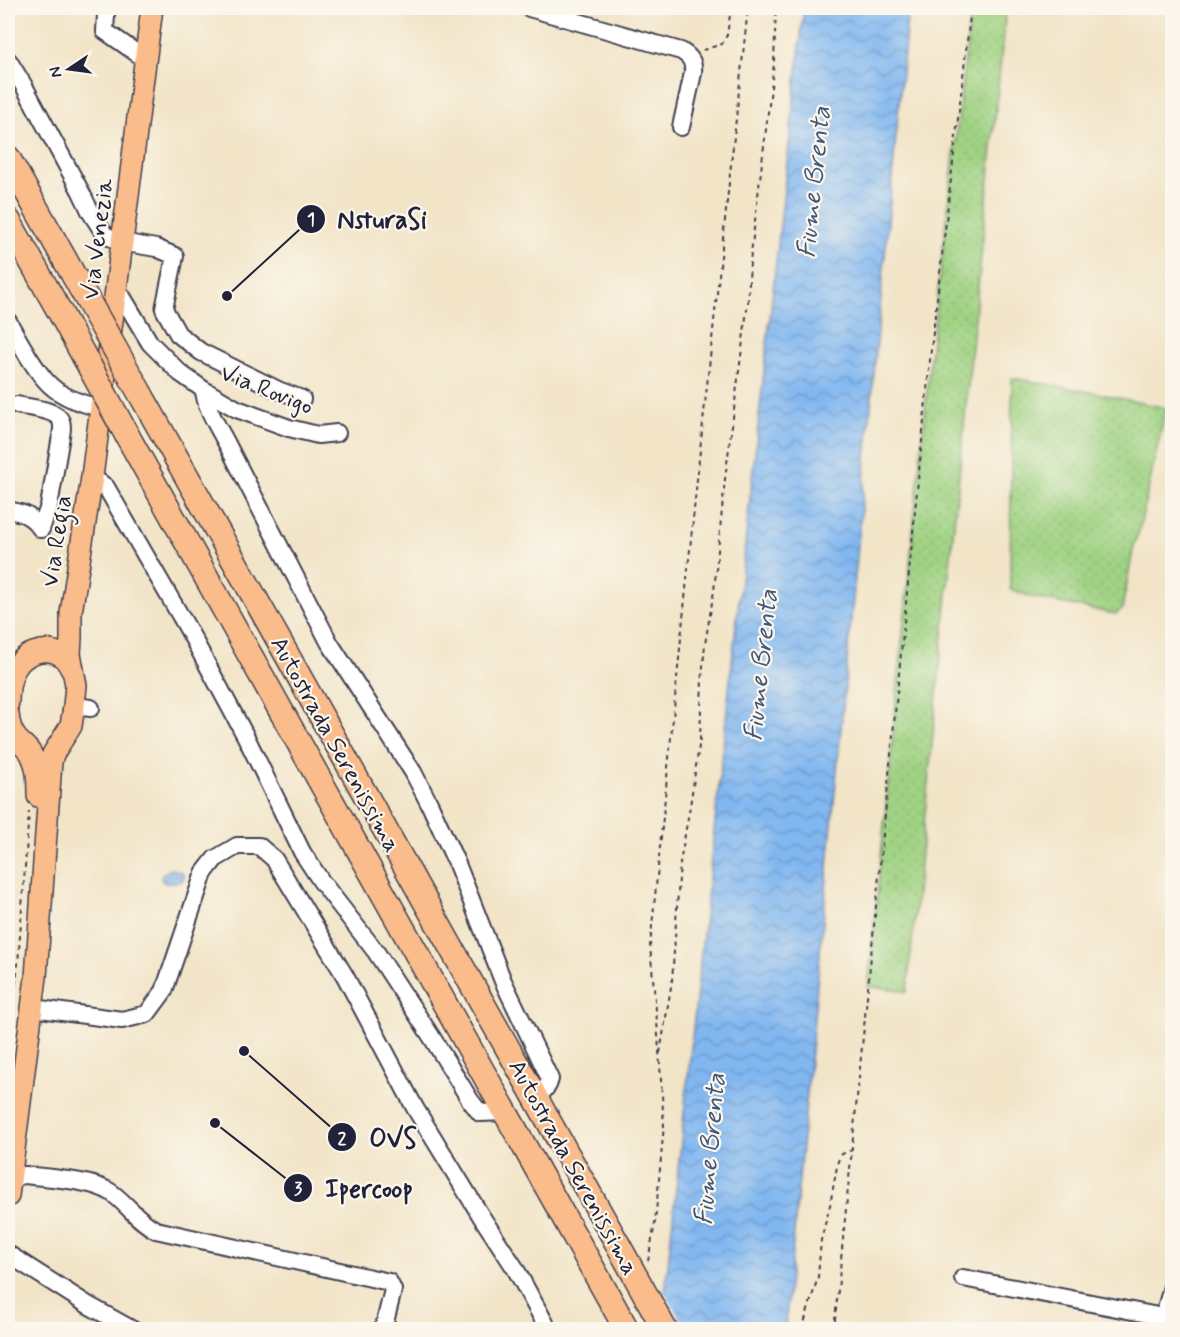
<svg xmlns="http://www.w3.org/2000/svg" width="1180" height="1337" font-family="Mynerve,sans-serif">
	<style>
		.grass { fill: url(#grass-dots); stroke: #607a5e; stroke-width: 1.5 }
		.water { fill: url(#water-waves); stroke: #526c96; stroke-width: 1.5 }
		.pier { fill: #f2e4c7 }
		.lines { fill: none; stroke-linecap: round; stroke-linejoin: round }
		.minor-casing { stroke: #413f50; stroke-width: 20 }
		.major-casing { stroke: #413f50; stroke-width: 24 }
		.highway-casing { stroke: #413f50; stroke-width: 27 }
		.path { stroke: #413f50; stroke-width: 2; stroke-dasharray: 4.5 4.5; stroke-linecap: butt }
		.minor { stroke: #fff; stroke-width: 16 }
		.major { stroke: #fabc8b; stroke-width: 21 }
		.highway { stroke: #fabc8b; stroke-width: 24 }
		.highway-bridge-casing { stroke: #413f50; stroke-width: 27; stroke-linecap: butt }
		.highway-bridge { stroke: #fabc8b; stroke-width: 24 }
		.labels { text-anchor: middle; stroke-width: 4.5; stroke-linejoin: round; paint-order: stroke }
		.street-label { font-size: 24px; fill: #22223b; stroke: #fbf7ec }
		.water-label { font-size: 26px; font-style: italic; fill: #43567a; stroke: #fbf7ec }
		.leader { fill: none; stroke: #22223b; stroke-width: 2 }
		.callout-dot { fill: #22223b; stroke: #fbf7ec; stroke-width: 2 }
		.mark-label { font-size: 18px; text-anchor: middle; font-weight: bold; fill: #fff }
		.callout-label { font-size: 26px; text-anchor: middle; font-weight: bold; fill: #22223b; stroke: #fbf7ec; stroke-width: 4.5; stroke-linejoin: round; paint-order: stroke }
	</style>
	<defs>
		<pattern id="grass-dots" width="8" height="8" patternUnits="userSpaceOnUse" patternTransform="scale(1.5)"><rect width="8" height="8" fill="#9fd282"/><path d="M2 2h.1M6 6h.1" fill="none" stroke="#89b471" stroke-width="1.8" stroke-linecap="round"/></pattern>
		<pattern id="water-waves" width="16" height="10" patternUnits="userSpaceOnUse" patternTransform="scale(1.5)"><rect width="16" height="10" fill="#81b7f0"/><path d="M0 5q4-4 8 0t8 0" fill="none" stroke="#6994c4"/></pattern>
	</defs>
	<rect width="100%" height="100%" fill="#fbf7ec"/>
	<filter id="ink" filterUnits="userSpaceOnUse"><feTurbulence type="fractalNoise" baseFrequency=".0167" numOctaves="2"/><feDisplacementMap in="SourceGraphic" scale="12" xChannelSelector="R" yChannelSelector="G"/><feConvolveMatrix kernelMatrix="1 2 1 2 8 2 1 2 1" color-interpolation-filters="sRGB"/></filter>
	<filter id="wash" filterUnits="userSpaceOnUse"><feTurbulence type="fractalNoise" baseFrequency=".008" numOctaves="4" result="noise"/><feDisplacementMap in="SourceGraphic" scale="24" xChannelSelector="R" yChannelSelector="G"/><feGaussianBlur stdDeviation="1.35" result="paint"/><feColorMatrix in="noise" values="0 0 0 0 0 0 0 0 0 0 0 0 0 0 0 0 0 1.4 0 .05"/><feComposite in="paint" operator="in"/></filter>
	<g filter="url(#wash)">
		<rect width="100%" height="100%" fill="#f2e4c7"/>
		<path class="grass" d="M971,8H1006C975,336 938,664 907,992L894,989L868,987L931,350Z
			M1012,378L1096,393L1166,408L1139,531L1134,545L1122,609L1115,614L1031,597L1010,589Z"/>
		<path class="water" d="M804,8H908L785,1329L661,1330L732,662Z
			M171,869L182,872L184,877L182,881L166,883L162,881L161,877L162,874Z"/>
		<path class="pier" d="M662,1288L686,1329L658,1330Z"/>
	</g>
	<g filter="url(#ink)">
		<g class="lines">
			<g class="minor-casing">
				<path id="minor" d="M529,8L681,51C691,57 694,62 693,73L681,127
					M106,15L105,31L145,59
					M8,60L24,86L81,192L91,213L105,235L121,242L156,248L175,256L164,309L178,334L201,352L278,390L302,399
					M115,297L123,298L150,343L180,373L204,390L237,409L289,428L318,435L337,433
					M8,321C19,341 31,364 46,381C59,396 82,404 101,408
					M204,390C205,408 220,430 228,446L329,642L413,772L430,805L457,864L503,981L550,1079L548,1085L536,1100
					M17,405C29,408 56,409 61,421C63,426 62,431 61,436L49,506L41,529
					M92,477L106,487L188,629L246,737L302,852L321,881L376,952L431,1036L470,1100L480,1113L506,1112
					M8,510C24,513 31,515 41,529
					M74,706L91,708
					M33,1008L122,1020L147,1014L164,991L204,873L215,859L237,846H259L274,859L345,976L415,1108L481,1216L515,1268L545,1323L544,1330
					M9,1184L18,1176L25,1175C48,1178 94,1180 112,1193C128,1205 138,1221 156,1230L389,1282L393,1290L383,1330
					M8,1254L88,1305L133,1330
					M963,1278L1163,1317
					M1160,1330L1172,1287"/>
			</g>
			<g class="major-casing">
				<path id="major" d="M8,703C8,692 9,681 14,671C22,654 45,644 62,656C67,660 70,667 73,672
					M8,714C9,724 11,733 18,740C23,745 28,748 31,754C38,767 38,782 38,796
					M8,1196L36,977L51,762L53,754L71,726L74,706L76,685L70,654L71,638V613L92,477L152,8"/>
			</g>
			<g class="highway-casing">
				<path id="highway" d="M8,158L74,276
					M8,220L61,314
					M141,395L617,1243
					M128,437L627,1330"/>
			</g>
			<path class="path" d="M703,50L722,44L727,35L731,8
				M8,1047L18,964L29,811
				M660,1053L672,981L680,863L690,806L700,739L702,678L705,644L714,591L725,479L748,302L750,262L774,63L776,8
				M648,1261L655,1223L664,1125L657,1021L650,946L700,450L748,8
				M802,1330L818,1277L821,1240L830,1205L838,1161L842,1154L852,1150
				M834,1330L931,350L971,8"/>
			<use href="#minor" class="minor"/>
			<use href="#major" class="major"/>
			<use href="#highway" class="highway"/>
			<g class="highway-bridge-casing">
				<path id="highway-bridge" d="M74,276L141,395
					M61,314L128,437
					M617,1243L665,1330"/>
			</g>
			<use href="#highway-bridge" class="highway-bridge"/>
		</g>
	</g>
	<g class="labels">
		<g class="street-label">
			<text transform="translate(97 239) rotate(-83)" y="8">Via Venezia</text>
			<text transform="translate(267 389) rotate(22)" y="8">Via Rovigo</text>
			<text transform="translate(56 541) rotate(-81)" y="8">Via Regia</text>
			<text transform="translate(336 744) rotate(61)" y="8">Autostrada Serenissima</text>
			<text transform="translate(574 1167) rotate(61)" y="8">Autostrada Serenissima</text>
		</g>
		<g class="water-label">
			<text transform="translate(813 182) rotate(-84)" y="9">Fiume Brenta</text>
			<text transform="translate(760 665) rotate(-84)" y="9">Fiume Brenta</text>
			<text transform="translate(709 1149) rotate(-85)" y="9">Fiume Brenta</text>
		</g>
	</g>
	<path class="leader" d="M227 296L311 219M244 1051L342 1137M215 1123L298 1188"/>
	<g class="callout-dot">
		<circle cx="227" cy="296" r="6"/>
		<circle cx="244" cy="1051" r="6"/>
		<circle cx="215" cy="1123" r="6"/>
		<circle cx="311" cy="219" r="15"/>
		<circle cx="342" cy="1137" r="15"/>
		<circle cx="298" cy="1188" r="15"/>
	</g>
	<g class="mark-label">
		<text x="311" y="225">1</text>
		<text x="342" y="1144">2</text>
		<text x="298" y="1194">3</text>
	</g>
	<g class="callout-label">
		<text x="382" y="228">NsturaSi</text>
		<text x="393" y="1147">OVS</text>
		<text x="369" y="1197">Ipercoop</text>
	</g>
	<rect width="1180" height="1337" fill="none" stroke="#fbf7ec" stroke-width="30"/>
	<g transform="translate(69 69) rotate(257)" stroke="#fbf7ec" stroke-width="4.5" paint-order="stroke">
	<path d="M0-4.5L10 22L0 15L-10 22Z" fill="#22223b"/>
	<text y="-9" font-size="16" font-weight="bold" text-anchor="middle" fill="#22223b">N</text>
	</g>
</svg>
